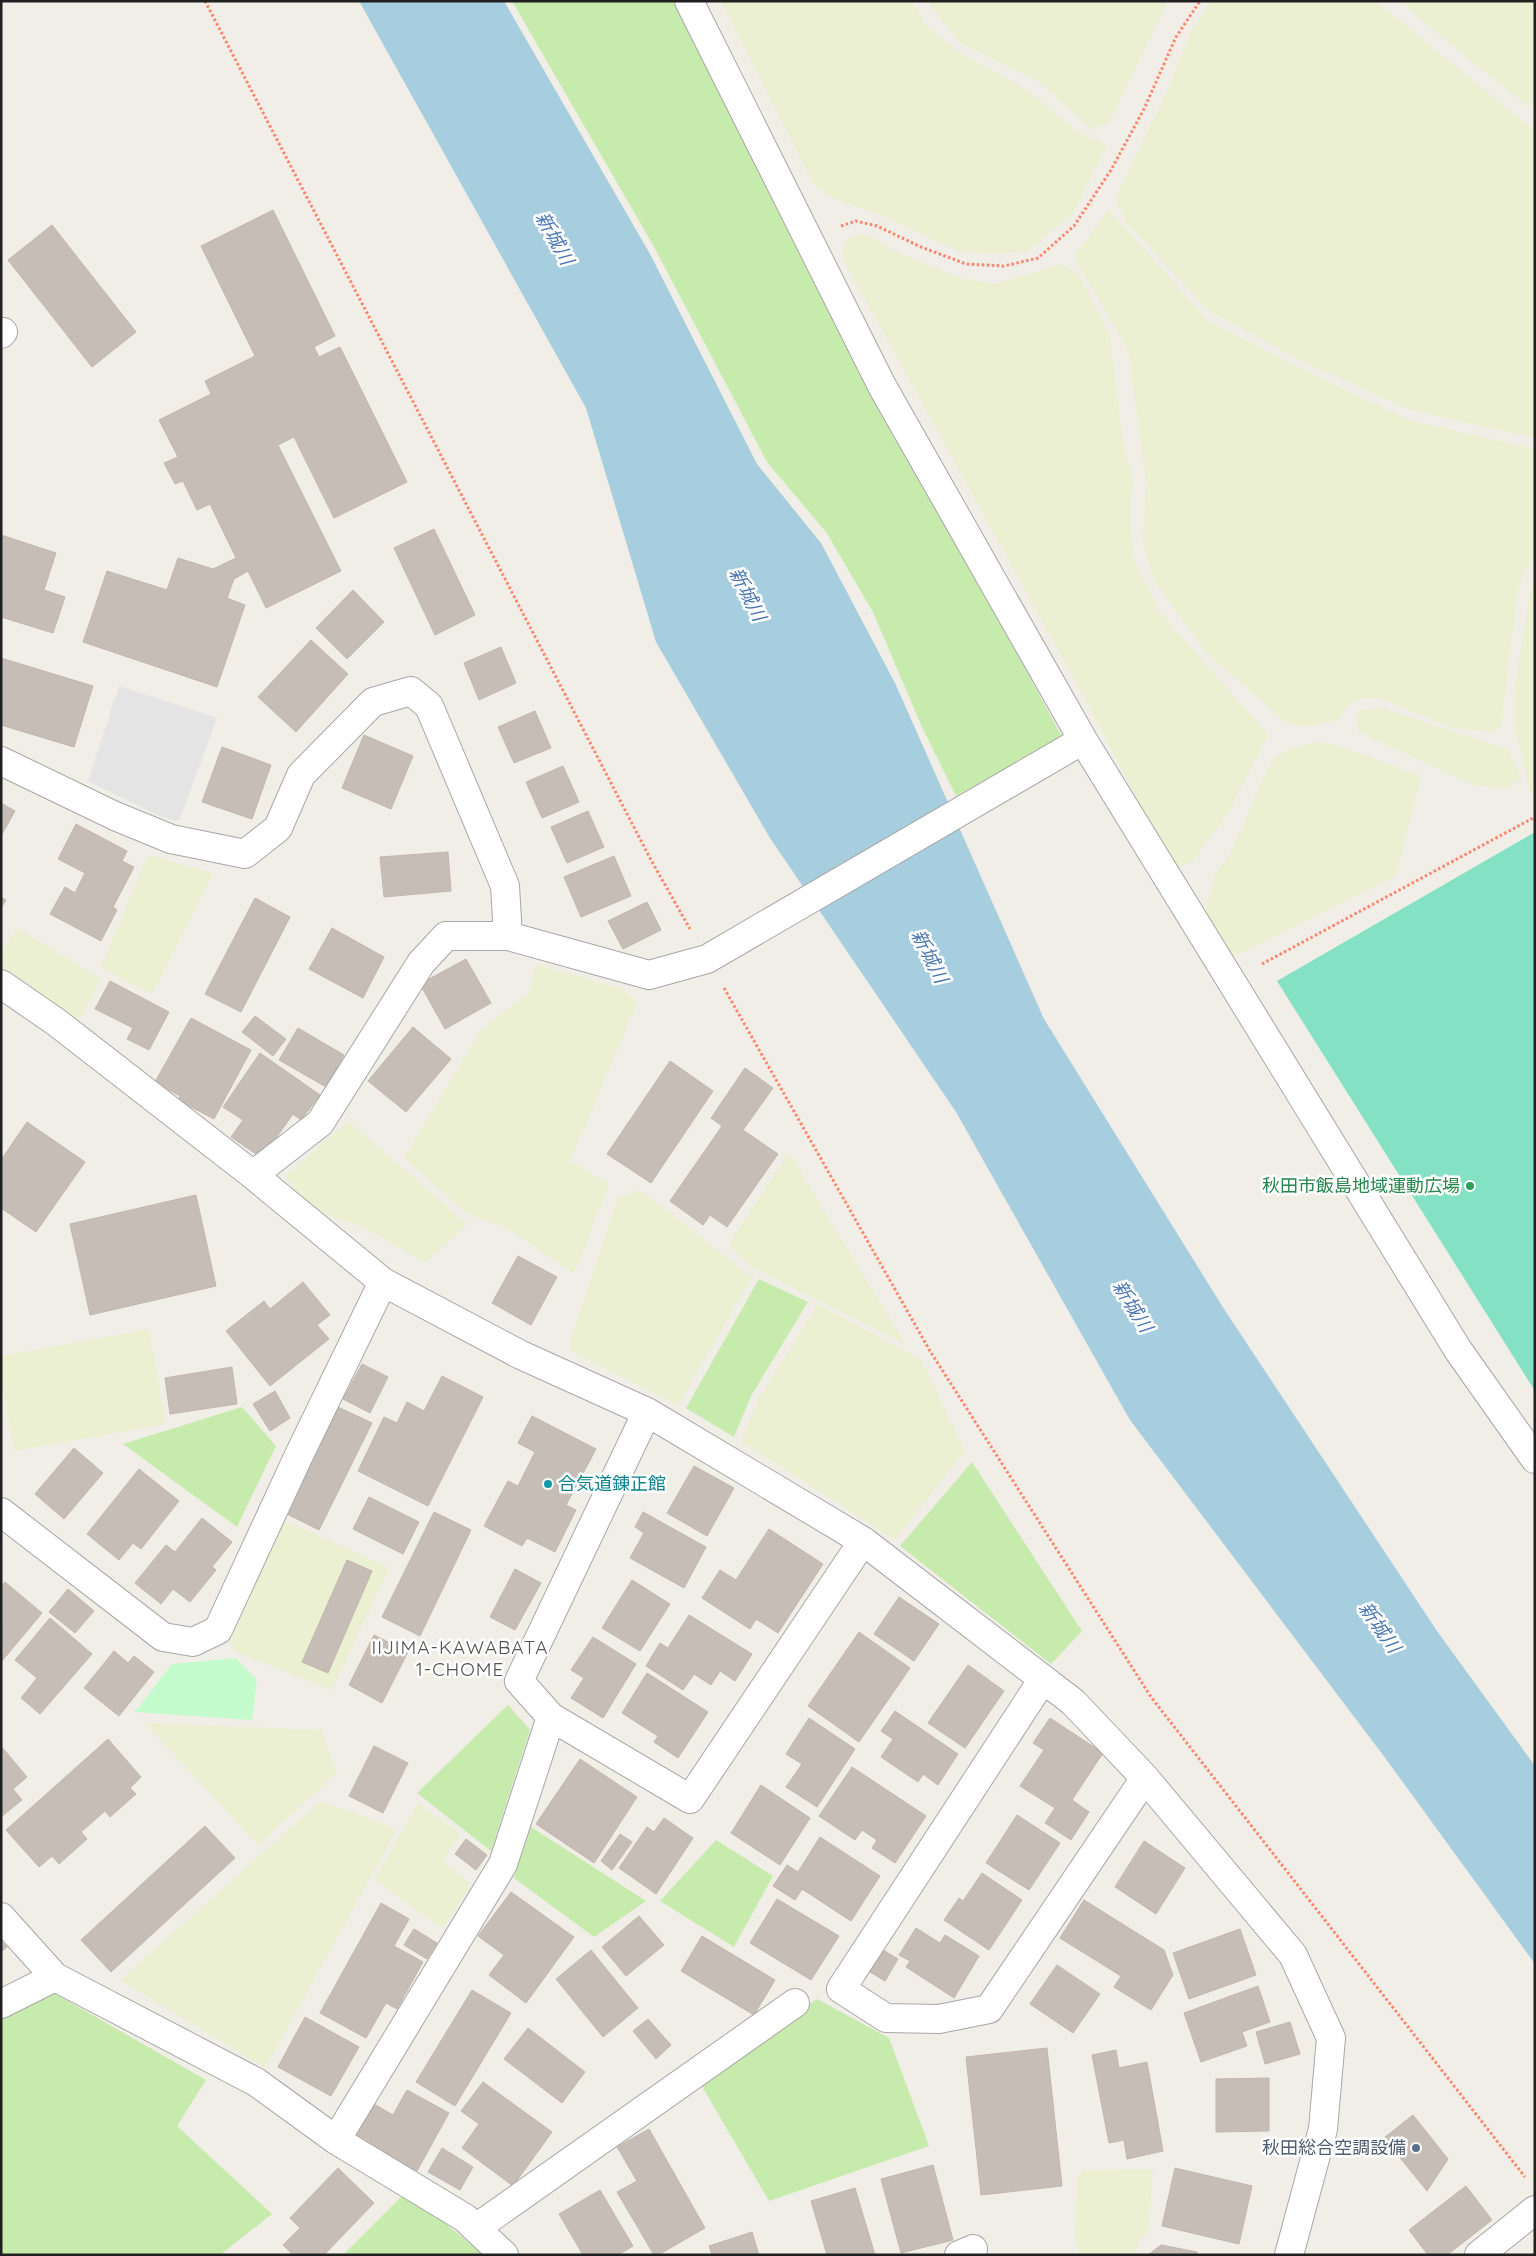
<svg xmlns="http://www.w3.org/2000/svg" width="1536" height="2256" font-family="Quicksand,'Noto Sans JP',sans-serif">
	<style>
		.farmland { fill: #ebf0d2 }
		.grass { fill: #c7ebac }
		.park { fill: #c4fbcc }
		.pitch { fill: #84e1c3 }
		.parking { fill: #e4e4e4 }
		.water { fill: #a7cedf }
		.building { fill: #c6beb6; stroke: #c3b6a9 }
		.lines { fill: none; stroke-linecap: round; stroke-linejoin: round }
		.street-casing { stroke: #a7a7a7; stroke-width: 30 }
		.path { stroke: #fc856c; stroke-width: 3; stroke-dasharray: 2.5 2.5; stroke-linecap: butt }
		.street { stroke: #fff; stroke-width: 28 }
		.leisure-dot { fill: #2e9e5b; stroke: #fff; stroke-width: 2 }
		.culture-dot { fill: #0f9aa8; stroke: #fff; stroke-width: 2 }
		.service-dot { fill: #5c6f8a; stroke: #fff; stroke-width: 2 }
		.labels { text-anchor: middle; stroke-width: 5; stroke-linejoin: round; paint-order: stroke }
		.leisure-label { font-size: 18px; fill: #27864d; stroke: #fff; text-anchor: end }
		.culture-label { font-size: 18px; fill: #0d838f; stroke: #fff; text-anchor: start }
		.service-label { font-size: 18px; fill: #4e5e75; stroke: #fff; text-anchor: end }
		.water-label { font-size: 19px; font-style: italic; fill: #4a77b3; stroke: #fff }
		.neighbourhood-label { font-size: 19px; letter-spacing: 1px; fill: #535353; stroke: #fff }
	</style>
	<rect width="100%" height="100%" fill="#f1eee7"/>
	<path class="farmland" d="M721,1H912L927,27L966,57L1026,89L1076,131L1107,145L1072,214L1028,251L995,254L957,251L891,219L831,197L813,183Z
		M927,1H1168L1109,122L1092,130L1038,81L960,43Z
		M1212,1H1375L1535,131V438L1410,410L1300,360L1209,311L1128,224L1115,199L1168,90L1191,31Z
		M1401,1H1535V108L1524,103L1433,30Z
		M1109,210L1206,319L1291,364L1409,420L1535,449V556L1519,582L1501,725L1495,732L1454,728L1383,700L1364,697L1349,705L1338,720L1300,727L1286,722L1206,652L1153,579L1143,542L1146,481L1128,350L1074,257Z
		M858,233L871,236L896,252L961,278L996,284L1062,264L1077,272L1110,336L1123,442L1133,482L1130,518L1134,560L1160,612L1268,735L1229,811L1191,863L1177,866L1162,847L1090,708L843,259L844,243Z
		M1535,577V794L1530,792L1515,727L1514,693L1530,591Z
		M1381,708L1507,749L1521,777L1510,789L1473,785L1359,732L1355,719L1360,710Z
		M1315,742L1337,745L1421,776L1396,876L1233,957L1205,911L1215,874L1231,853L1264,777L1275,758L1294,747Z
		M148,855L213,873L152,994L101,967Z
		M18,928L101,979L79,1022L1,965V952Z
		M536,964L623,989L637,1003L570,1161L609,1184L574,1274L521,1237L499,1225L468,1214L404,1158L481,1030L528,994Z
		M348,1121L467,1224L426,1263L363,1227L328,1215L303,1202L286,1176Z
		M789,1153L906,1345L750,1266L729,1244Z
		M640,1190L752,1277L678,1405L568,1349L618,1197Z
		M818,1304L921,1360L965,1451L895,1540L741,1441L759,1399Z
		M149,1329L166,1424L14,1451L1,1378V1356Z
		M284,1520L389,1568L332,1690L237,1652L230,1641Z
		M145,1723L321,1730L337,1772L258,1845Z
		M321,1801L397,1829L265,2068L120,1980Z
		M418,1803L461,1834L442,1861L471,1884L443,1929L375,1879Z
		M1153,2169L1148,2232L1138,2243L1134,2255H1080L1075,2241L1077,2182L1083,2170Z"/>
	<path class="grass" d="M512,1H677L857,359L1062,737L956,796L921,725L873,612L826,532L767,462L653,245Z
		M759,1279L808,1302L751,1396L734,1437L686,1408Z
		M242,1407L276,1446L237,1527L123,1444Z
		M972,1462L1082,1631L1051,1664L900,1546Z
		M508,1705L530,1730L491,1851L417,1793Z
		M531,1827L646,1901L594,1937L514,1878Z
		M716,1840L773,1876L734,1947L660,1901Z
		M52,1992L206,2080L177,2126L272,2214L220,2255H1V2018Z
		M817,1999L889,2038L929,2146L769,2201L699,2081Z
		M402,2196L440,2219L484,2255H343Z"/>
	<path class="park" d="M236,1658L257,1680L252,1720L135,1712L172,1664Z"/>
	<path class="pitch" d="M1535,832V1391L1277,981Z"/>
	<path class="parking" d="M119,686L217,718L179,821L161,817L88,781Z"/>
	<path class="water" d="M359,1H504L650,254L757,464L821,543L895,683L1044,1019L1224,1309L1437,1631L1535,1766V1964L1386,1759L1130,1420L956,1112L770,838L656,642L586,408Z"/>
	<path class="building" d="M273,210L335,336L314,347L319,357L340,347L407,482L334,518L294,437L278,445L341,571L266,608L248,571L234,579L227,598L245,605L217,687L83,642L107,571L167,590L178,558L213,569L236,558L210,504L197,510L183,481L175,484L164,463L178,457L159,420L211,394L205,381L255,356L201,246Z
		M52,225L136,332L92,367L8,260Z
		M434,529L475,615L435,635L394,548Z
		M1,535L56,553L44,590L65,597L53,633L1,617Z
		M353,590L384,622L347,659L316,628Z
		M311,640L348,674L296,732L258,697Z
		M501,647L516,683L479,700L464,663Z
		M1,658L93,686L74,747L1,725Z
		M535,711L551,748L514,763L498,727Z
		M364,735L413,756L391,809L342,788Z
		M222,747L271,765L252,819L202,802Z
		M563,766L579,802L542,818L526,782Z
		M1,803L15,811L1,836Z
		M588,811L604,847L567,863L551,827Z
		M76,824L127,851L122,861L134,867L113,907L117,910L101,941L50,914L65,887L75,893L85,873L58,859Z
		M448,852L451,891L384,897L380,857Z
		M614,856L631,896L581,917L564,877Z
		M1,897L6,900L1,908Z
		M255,898L290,917L241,1012L205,994Z
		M647,902L661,930L623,949L608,921Z
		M332,928L384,957L363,998L309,969Z
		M466,959L491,1003L445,1029L420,984Z
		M110,981L169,1012L149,1050L127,1039L133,1028L95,1009Z
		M255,1016L286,1039L273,1056L242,1032Z
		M191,1018L251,1050L214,1119L178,1100L180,1096L155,1082Z
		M413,1027L451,1059L406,1112L368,1081Z
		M298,1028L344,1055L326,1087L279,1060Z
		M260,1053L320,1095L301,1120L293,1114L262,1158L231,1137L243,1120L223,1107Z
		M670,1061L713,1091L651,1183L607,1154Z
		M745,1068L773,1088L743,1130L778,1154L727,1227L710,1215L703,1225L670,1201L722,1126L711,1118Z
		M27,1122L85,1162L36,1232L1,1208V1160Z
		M196,1195L216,1286L90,1315L70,1224Z
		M518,1256L557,1277L531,1325L492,1303Z
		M303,1282L330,1315L317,1325L329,1339L270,1386L226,1331L264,1301L270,1309Z
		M362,1364L388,1377L370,1413L343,1399Z
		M232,1367L237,1404L170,1414L165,1378Z
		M442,1376L483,1397L428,1506L358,1471L384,1417L397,1423L407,1402L424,1411Z
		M275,1391L290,1418L270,1431L253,1404Z
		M338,1407L372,1423L319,1530L285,1513Z
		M532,1416L596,1449L566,1505L576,1510L555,1552L527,1538L522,1546L484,1526L508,1481L518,1486L535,1452L518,1443Z
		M74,1448L103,1473L64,1519L35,1494Z
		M694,1466L734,1488L707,1536L667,1513Z
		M139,1469L179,1501L141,1549L133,1543L119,1560L87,1534Z
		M369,1497L419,1522L403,1554L353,1529Z
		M434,1512L471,1530L420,1636L382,1617Z
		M643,1512L706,1547L684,1588L630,1558L644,1533L635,1527Z
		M202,1518L232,1542L212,1567L216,1570L190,1602L173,1589L161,1604L135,1583L166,1545L175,1552Z
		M769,1529L823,1564L778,1633L756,1619L750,1629L702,1598L720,1570L736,1580Z
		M347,1560L372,1571L328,1673L302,1662Z
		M515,1569L541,1583L515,1630L490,1617Z
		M632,1580L670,1604L640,1651L602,1628Z
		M5,1582L42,1613L2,1661L1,1587Z
		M68,1589L94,1611L75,1633L49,1612Z
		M899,1597L939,1624L914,1661L874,1634Z
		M689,1615L752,1654L735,1681L720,1671L711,1685L694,1674L683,1690L646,1666L660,1643L668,1648Z
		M50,1618L92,1654L40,1714L21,1698L37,1678L15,1660Z
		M859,1632L910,1668L859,1742L808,1706Z
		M374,1635L408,1652L382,1703L349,1685Z
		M593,1637L636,1664L603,1718L571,1698L584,1678L571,1670Z
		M114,1651L128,1663L134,1656L154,1672L119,1716L84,1688Z
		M968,1665L1004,1691L965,1748L928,1723Z
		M647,1673L708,1712L678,1758L654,1742L658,1736L622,1713Z
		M895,1711L958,1754L938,1785L923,1774L918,1782L881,1757L893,1739L881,1731Z
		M809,1718L855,1749L817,1807L786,1787L802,1764L786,1754Z
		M1050,1718L1103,1753L1072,1800L1089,1812L1071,1840L1045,1823L1055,1808L1020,1786L1044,1750L1033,1743Z
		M108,1739L141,1777L130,1788L136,1794L110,1817L105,1811L81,1832L87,1839L59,1864L52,1856L39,1867L6,1830Z
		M1,1746L27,1777L13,1789L22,1800L1,1817Z
		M374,1746L408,1763L383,1813L349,1796Z
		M580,1759L637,1797L594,1863L536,1824Z
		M852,1767L926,1816L895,1863L872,1848L877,1840L862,1830L855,1840L819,1816Z
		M761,1785L810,1818L780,1865L731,1833Z
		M1017,1815L1060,1843L1029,1890L986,1863Z
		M664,1818L693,1838L656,1894L619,1868L647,1827L654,1832Z
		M205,1826L235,1858L111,1972L81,1940Z
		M620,1834L632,1842L612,1870L601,1861Z
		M820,1837L880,1876L851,1921L802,1889L795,1900L773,1886L787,1865L798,1872Z
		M466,1839L487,1855L476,1870L455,1854Z
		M1144,1841L1185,1868L1156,1914L1115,1887Z
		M982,1873L1022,1900L989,1950L944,1920L959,1898L963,1901Z
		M511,1892L574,1937L526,2003L489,1975L504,1955L478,1936Z
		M777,1899L839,1936L811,1980L750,1943Z
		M1084,1900L1164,1950L1173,1975L1151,2010L1114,1987L1121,1976L1060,1938Z
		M381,1903L409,1919L394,1946L423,1962L397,2009L386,2003L366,2038L320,2013Z
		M639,1916L664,1945L626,1976L602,1947Z
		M916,1928L940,1943L945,1935L979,1956L954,1998L906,1967L910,1961L899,1955Z
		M414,1929L437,1943L427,1959L404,1945Z
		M1240,1929L1256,1975L1189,1999L1173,1953Z
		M702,1936L775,1980L754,2015L681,1971Z
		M1,1941L7,1947L1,1952Z
		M591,1950L638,2008L603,2037L556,1979Z
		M883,1950L898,1959L885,1981L870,1972Z
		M1057,1965L1100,1994L1073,2033L1030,2004Z
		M1258,1986L1270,2022L1242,2032L1247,2046L1201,2062L1184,2013Z
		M472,1990L511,2013L455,2106L416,2082Z
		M305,2017L359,2047L331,2096L278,2067Z
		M648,2019L671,2045L656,2059L633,2031Z
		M1290,2022L1300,2054L1265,2064L1256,2032Z
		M528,2028L585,2072L562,2103L504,2059Z
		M1047,2048L1062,2186L981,2195L966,2057Z
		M1116,2050L1119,2068L1147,2062L1163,2151L1127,2159L1124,2140L1109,2143L1092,2055Z
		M1269,2078V2131L1216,2132V2079Z
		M483,2082L552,2132L513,2186L462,2148L479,2124L461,2111Z
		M407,2090L449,2113L417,2171L355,2138L374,2104L393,2115Z
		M1413,2115L1448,2159L1427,2191L1384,2138Z
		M649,2129L705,2228L658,2255H654L617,2192L637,2181L617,2147Z
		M442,2148L473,2167L460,2190L428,2172Z
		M933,2165L953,2240L901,2253L881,2179Z
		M338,2168L374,2203L324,2255H293L283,2245L300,2228L290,2218Z
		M1175,2168L1252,2186L1239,2244L1162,2226Z
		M1466,2186L1492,2220L1447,2255H1428L1409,2230Z
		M855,2188L875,2255H827L811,2201Z
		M600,2190L633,2246L618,2255H583L559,2214Z
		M752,2232L759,2255H712L709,2246Z
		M1161,2245L1197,2252V2255H1148Z"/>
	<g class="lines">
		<g class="street-casing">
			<path id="street" d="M689,1L882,386L1083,740L1458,1350L1535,1459
				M1,334L3,332
				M1,761L115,816L171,839L245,854L278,828L301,775L373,702L411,691L429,706L505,886L508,936
				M1,984L56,1022L253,1175L383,1282L521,1355L647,1412L863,1541L1073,1702L1145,1778L1293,1955L1331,2038L1323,2129L1289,2255
				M253,1175L320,1123L421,963L446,936H508L649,975L707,959L1083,740
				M1,1512L163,1637L193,1642L218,1630L299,1455L383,1282
				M1043,1679L841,1989L886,2018L939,2019L989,2009L1145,1778
				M551,1717L519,1681L647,1412
				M1,1917L55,1977L256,2082L336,2140L465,2218L504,2255
				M1,2004L55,1977
				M336,2140L503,1864L551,1717L690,1799L863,1541
				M476,2228L795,2003
				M959,2255L973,2249
				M1479,2255L1535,2210"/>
		</g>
		<path class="path" d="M205,1L651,860L690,929
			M841,226L856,221L877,226L921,247L966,264L1004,266L1038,258L1074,226L1111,170L1144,109L1176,37L1200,1
			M1262,964L1535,817
			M724,988L930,1351L1151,1697L1525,2177"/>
		<use href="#street" class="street"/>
	</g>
	<circle class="leisure-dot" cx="1470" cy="1186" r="5"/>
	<circle class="culture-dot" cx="548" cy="1484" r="5"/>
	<circle class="service-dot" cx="1416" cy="2148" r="5"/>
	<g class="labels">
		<g class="leisure-label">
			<text x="1460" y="1192">秋田市飯島地域運動広場</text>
		</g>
		<g class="culture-label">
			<text x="558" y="1490">合気道錬正館</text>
		</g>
		<g class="service-label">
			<text x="1406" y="2154">秋田総合空調設備</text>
		</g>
		<g class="water-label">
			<text transform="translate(555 238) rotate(61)" y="7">新城川</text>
			<text transform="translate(748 594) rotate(63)" y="7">新城川</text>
			<text transform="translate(930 956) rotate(63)" y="7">新城川</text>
			<text transform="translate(1133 1306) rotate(58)" y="7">新城川</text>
			<text transform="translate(1380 1627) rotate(55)" y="7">新城川</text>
		</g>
		<g class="neighbourhood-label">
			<text x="460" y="1654">IIJIMA-KAWABATA<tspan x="460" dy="22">1-CHOME</tspan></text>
		</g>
	</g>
	<rect width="1536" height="2256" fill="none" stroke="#202020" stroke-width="5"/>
</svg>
